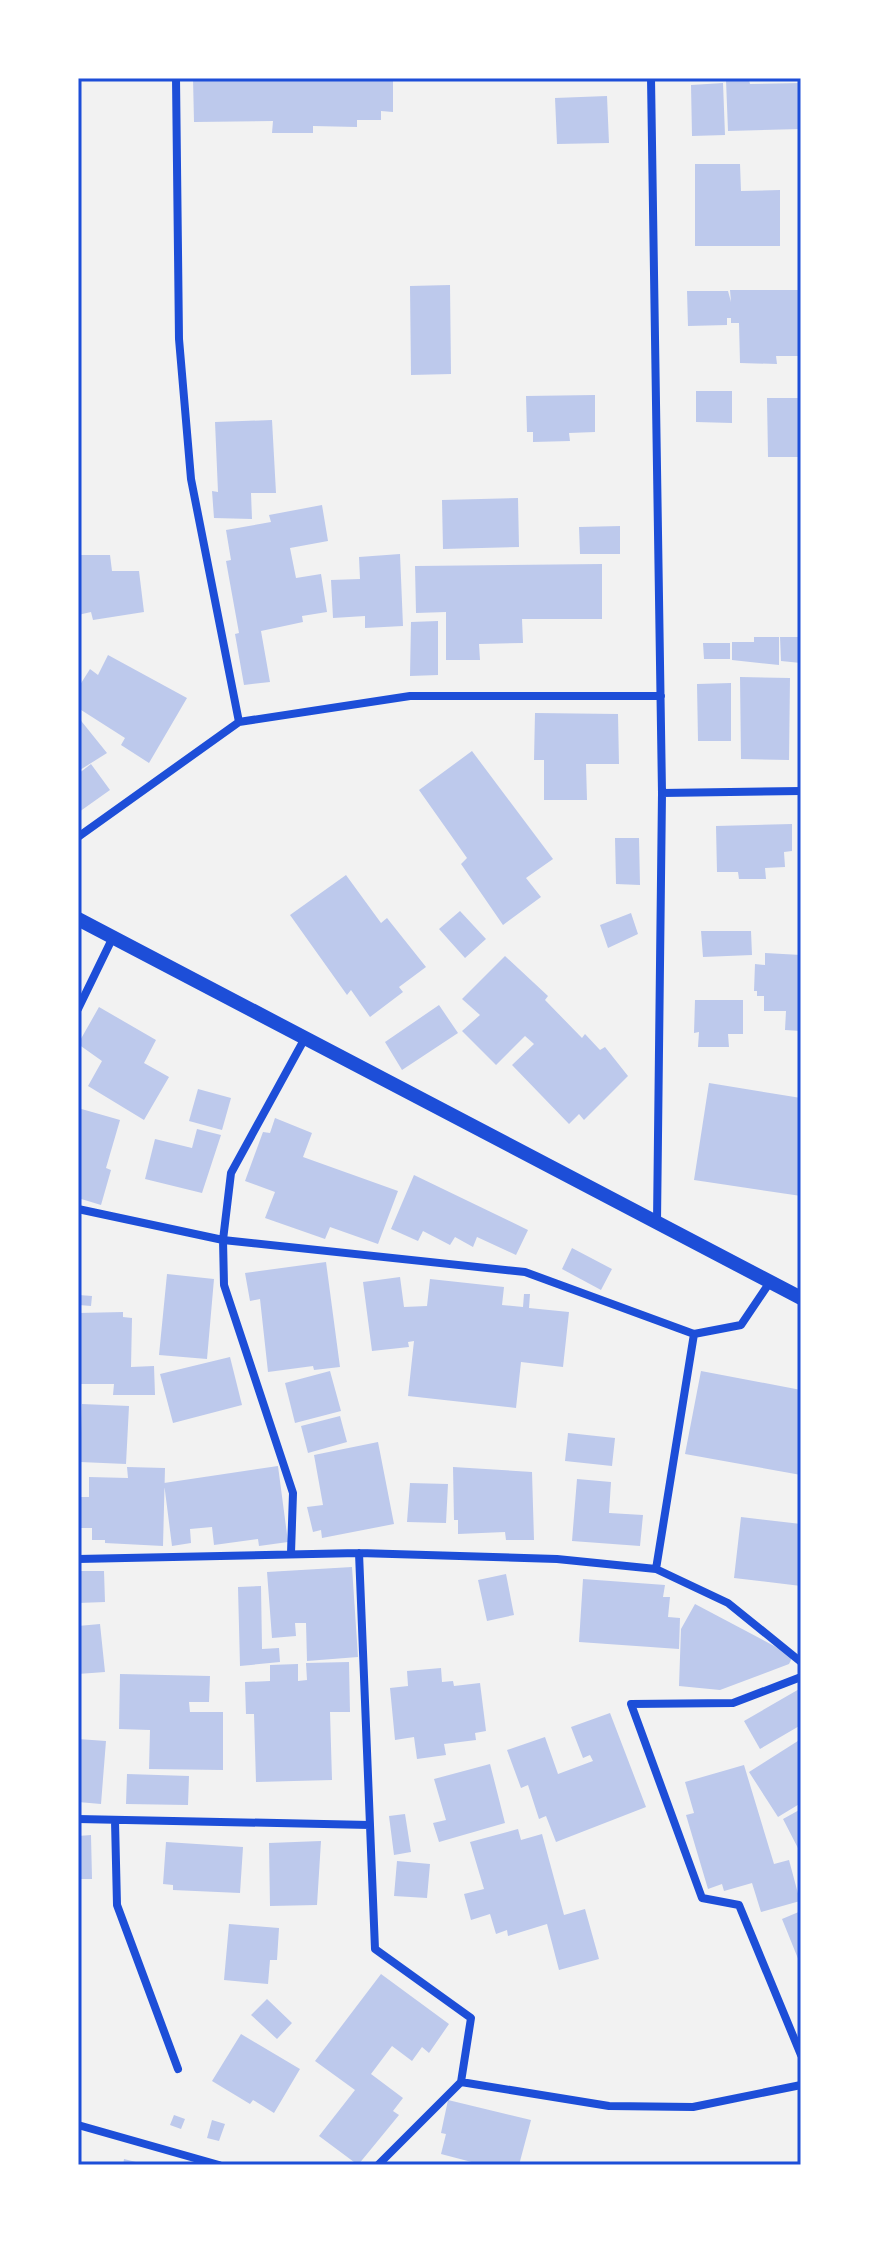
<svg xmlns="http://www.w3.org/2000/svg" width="879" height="2243" font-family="'PT Serif',serif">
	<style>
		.building { fill: #bdc9ec }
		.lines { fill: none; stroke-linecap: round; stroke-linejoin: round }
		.minor { stroke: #1d4ed8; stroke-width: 8 }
		.tertiary { stroke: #1d4ed8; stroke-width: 14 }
		.neatline { fill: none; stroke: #1d4ed8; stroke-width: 3 }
	</style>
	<rect width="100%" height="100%" fill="#f2f2f2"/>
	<path class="building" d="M193,78H393V112L381,111V120H357V127L313,126V133H272L273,121L194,122Z
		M726,80H749L750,84L801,83V129L728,131Z
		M723,83L725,135L692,136L691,85Z
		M607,96L609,143L557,144L555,98Z
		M695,164H740L741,191L780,190V246H695Z
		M450,285L451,374L411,375L410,286Z
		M730,290H801V356H776L777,364L740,363L739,323H731V318H727V325L688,326L687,291H728L731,302Z
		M696,391H732V423L696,422Z
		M595,395V432L569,433L570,441L533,442V432H527L526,396Z
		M767,398H801V457H768Z
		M272,420L276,493H251L252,519L214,518L212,491L218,492L215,422Z
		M518,498L519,547L443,549L442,500Z
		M322,505L328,541L290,548L296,578L321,574L327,612L302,616L303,622L261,631L270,682L244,685L235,634L239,633L226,561L231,560L226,530L271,522L269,515Z
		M620,526V554H580L579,527Z
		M400,554L403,626L365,628V616L333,618L331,580L360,579L359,557Z
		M80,555H110L112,571H139L144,612L93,620L91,612L78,615Z
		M602,564V619H522L523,643L479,644L480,660H446V612L416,613L415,566Z
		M438,621V675L410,676L411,622Z
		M754,637H779V665L732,660V642H754Z
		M780,637H801V663L781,661Z
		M703,643H730V659H704Z
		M108,655L187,698L149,763L121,745L125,738L78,708V688L90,669L98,675Z
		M740,677L790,678L789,760L741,759Z
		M731,683V741H698L697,684Z
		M535,713L618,714L619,764H586L587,800H544V760H534Z
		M78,717L107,753L80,770L78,766Z
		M472,751L553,859L526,878L541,897L503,925L461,864L467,858L419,790Z
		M91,764L110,790L79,812L78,774Z
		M792,824V851L784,852L785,867L765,868L766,879H739L738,872H717L716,826Z
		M615,838H639L640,885L616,884Z
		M346,875L381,923L387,918L426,967L399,987L403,992L370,1017L351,990L347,995L290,915Z
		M460,911L486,939L465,958L439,929Z
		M631,913L638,934L608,948L600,925Z
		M701,931H751L752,955L703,957Z
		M765,953L801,955V1031L785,1030L786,1011H764V996H757V991H754L755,964L765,965Z
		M505,956L548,996L545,1000L582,1038L585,1034L600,1050L605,1047L628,1076L584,1120L579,1114L569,1124L512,1065L534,1044L525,1036L496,1065L462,1031L480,1015L462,999Z
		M695,1000H743V1034H728L729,1047H698L699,1032L694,1033Z
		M439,1005L458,1033L402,1070L385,1042Z
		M99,1007L156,1040L144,1063L169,1077L144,1120L88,1086L102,1061L78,1044Z
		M709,1083L801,1098V1196L694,1180Z
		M198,1089L231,1098L222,1130L189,1121Z
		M78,1108L120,1120L106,1168L111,1170L101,1205L78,1198Z
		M275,1118L312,1133L303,1157L398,1191L378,1244L330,1227L325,1239L265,1218L275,1192L245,1181L263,1132L270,1133Z
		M197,1129L221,1135L202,1193L145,1179L155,1139L192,1148Z
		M414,1175L528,1230L516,1255L477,1237L473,1247L455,1237L450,1245L423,1231L418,1241L391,1229Z
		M572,1248L612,1269L601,1290L562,1269Z
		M326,1262L340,1367L314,1370L313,1366L268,1372L260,1299L250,1301L245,1273Z
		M167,1274L214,1279L207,1359L159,1355Z
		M400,1277L404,1307L427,1306L430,1279L504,1287L502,1305L523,1307L524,1294H530L529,1308L569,1312L563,1367L521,1362L516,1408L408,1396L414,1341L408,1342L409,1347L372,1351L363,1282Z
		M79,1295L92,1296L91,1306L79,1305Z
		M123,1312V1317L132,1318L131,1367L154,1366L155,1395H113L114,1384H78V1313Z
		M230,1357L242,1405L173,1423L160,1374Z
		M330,1371L341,1411L295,1423L285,1383Z
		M701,1371L801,1390V1475L685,1454Z
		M82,1404L129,1406L126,1464L80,1462Z
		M340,1416L347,1442L308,1453L301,1426Z
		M568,1433L615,1438L612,1466L565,1461Z
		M378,1442L394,1524L322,1538L321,1530L313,1532L307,1507L323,1505L314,1455Z
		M278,1466L288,1542L259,1546L258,1539L214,1545L212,1527L190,1529L191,1543L172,1546L164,1483Z
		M127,1467L165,1468L163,1546L105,1543V1540H92V1528H78V1497H89V1477L128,1478Z
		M453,1467L532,1472L534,1540H506L505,1532L458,1534V1520H454Z
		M577,1479L611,1482L609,1513L643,1515L640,1546L572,1541Z
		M410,1483L448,1484L446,1523L407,1522Z
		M741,1517L801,1524V1586L734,1578Z
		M352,1567L358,1657L307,1661L306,1623H295L296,1636L272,1638L267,1572Z
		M78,1571H104L105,1602L78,1603Z
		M506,1574L514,1615L487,1621L478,1580Z
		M583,1579L665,1585L663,1597H670L668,1617L680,1618L679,1649L579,1642Z
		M261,1586L262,1649L279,1648L280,1662L240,1666L238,1587Z
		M695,1604L793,1656L789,1664L720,1690L679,1686L681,1629Z
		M100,1624L105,1672L78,1674V1626Z
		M349,1662L350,1712H330L332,1780L256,1782L254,1714H246L245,1682L270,1681V1665L298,1664V1681L307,1680L306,1663Z
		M441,1668L442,1682L453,1681L454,1686L480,1683L486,1731L475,1733L476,1740L444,1744L446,1755L417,1759L414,1737L395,1740L390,1688L408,1686L407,1671Z
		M120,1674L210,1676L209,1702H189L190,1712H223V1770L149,1769L150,1730L119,1729Z
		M801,1688V1725L760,1749L744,1721Z
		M610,1713L646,1807L556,1842L546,1816L539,1819L528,1785L521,1788L507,1750L545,1737L558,1774L593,1761L590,1755L583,1758L571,1727Z
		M78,1739L106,1741L101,1804L78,1802Z
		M801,1739V1803L778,1817L749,1772Z
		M490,1764L505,1823L439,1842L433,1823L446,1820L434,1779Z
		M744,1765L774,1864L789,1860L800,1901L761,1912L752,1883L724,1891L722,1884L708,1889L686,1815L694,1813L685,1782Z
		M127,1774L189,1776L188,1805L126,1804Z
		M801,1809V1854L783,1819Z
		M405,1814L411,1852L394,1855L389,1816Z
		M518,1829L521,1840L542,1834L564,1915L585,1909L599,1959L559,1970L547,1924L508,1936L507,1930L496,1934L490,1914L471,1920L464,1894L484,1889L470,1842Z
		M91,1835L92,1879H78V1836Z
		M321,1841L317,1905L270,1906L269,1843Z
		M166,1842L243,1847L240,1893L173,1890V1885L163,1884Z
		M397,1861L430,1864L427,1898L394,1896Z
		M801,1911V1966L782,1919Z
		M229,1924L279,1928L277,1960H270L268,1984L224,1980Z
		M381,1974L449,2024L429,2053L422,2047L412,2061L392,2046L371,2074L403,2098L393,2111L399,2115L358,2165L319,2136L355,2090L315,2061Z
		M267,1999L292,2023L277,2039L251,2015Z
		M241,2034L300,2069L274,2113L253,2100L250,2104L212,2081Z
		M448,2100L531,2120L519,2165H483L441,2154L446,2134L441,2133Z
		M174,2115L185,2119L181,2129L170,2125Z
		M212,2120L225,2124L219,2141L207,2138Z
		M124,2159L144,2164V2165H123Z"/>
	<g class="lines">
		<path class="minor" d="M176,78L179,339L191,479L239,722
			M651,78L662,793L657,1222
			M662,793L801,791
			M78,837L239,722L410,696H661
			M78,1009L113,937
			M78,1209L223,1240L525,1272L694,1334L741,1325L770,1282
			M291,1553L293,1493L224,1285L223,1240L231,1173L305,1038
			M359,1553L375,1949L471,2018L461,2082L609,2106L693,2107L801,2085
			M78,1559L359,1553L557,1559L656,1569L728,1603L801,1662
			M656,1569L694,1334
			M801,1677L733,1703L631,1704L702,1898L739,1905L801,2055
			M78,1819L370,1825
			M115,1821L117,1905L178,2069
			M78,2125L219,2165
			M378,2165L461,2082"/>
		<path class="tertiary" d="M78,919L801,1298"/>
	</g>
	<rect width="879" height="2243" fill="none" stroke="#ffffff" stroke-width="160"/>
	<rect x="80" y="80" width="719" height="2083" class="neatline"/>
</svg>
